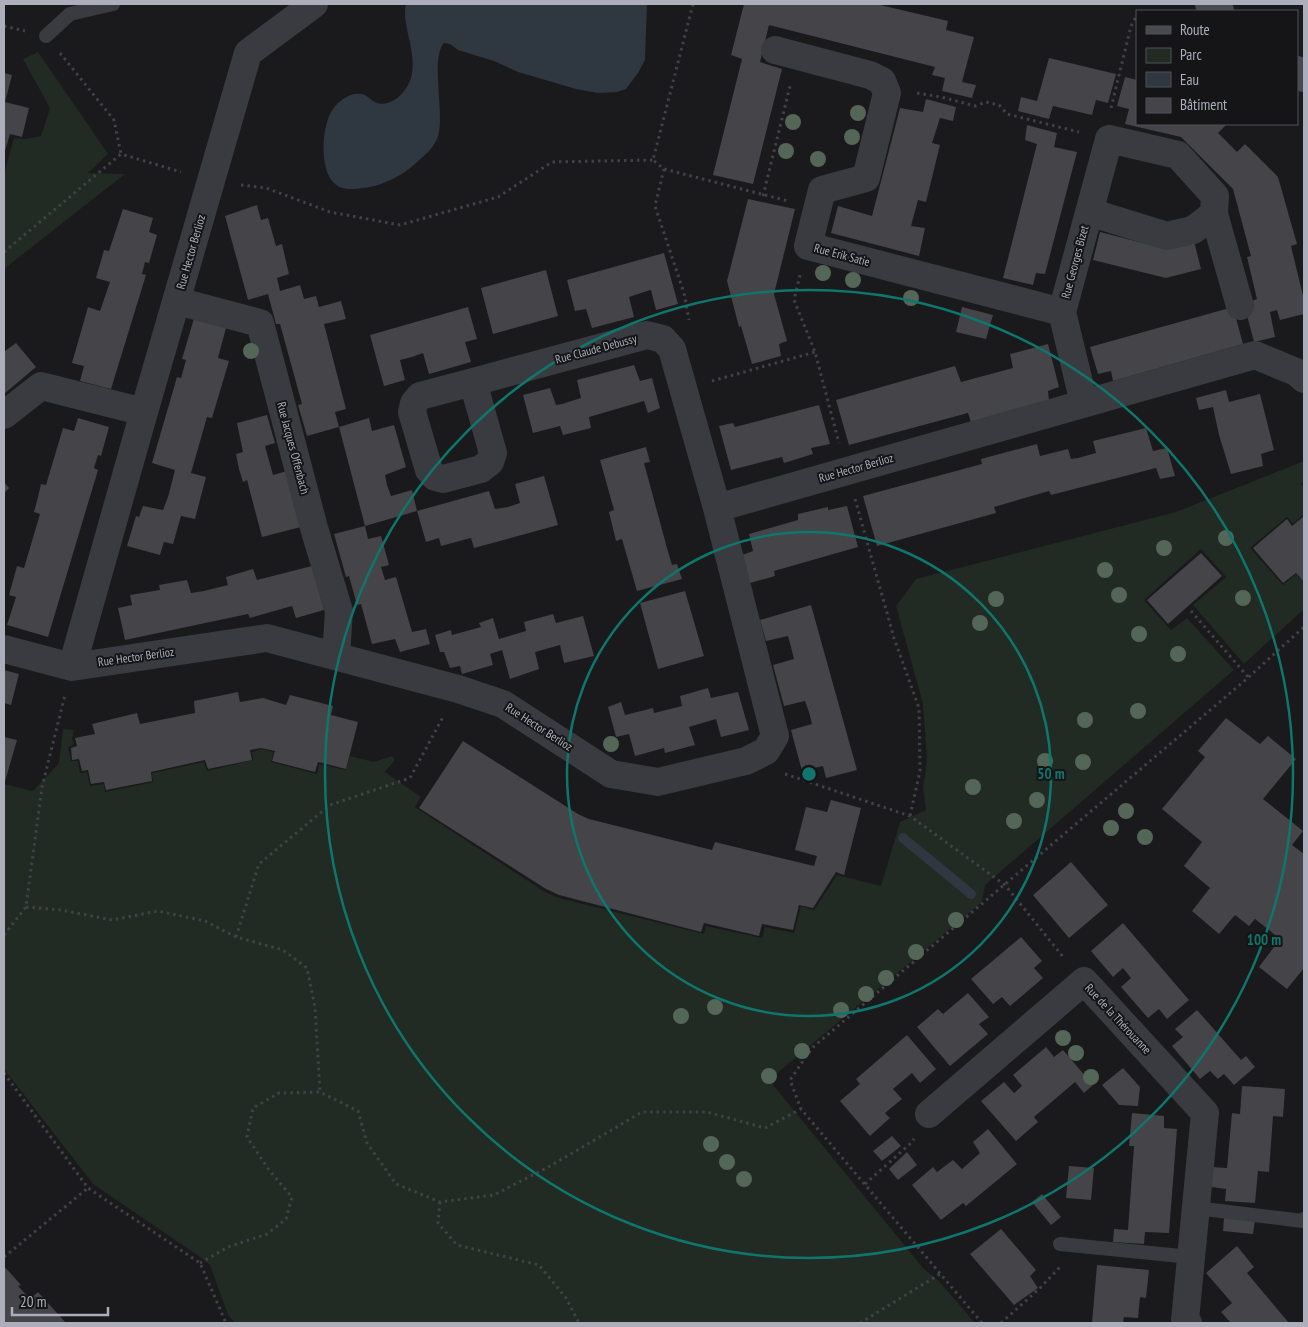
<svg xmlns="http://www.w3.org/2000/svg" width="1308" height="1327" font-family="'PT Sans Narrow',sans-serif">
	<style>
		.green { fill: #212a23 }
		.water { fill: #2f3740 }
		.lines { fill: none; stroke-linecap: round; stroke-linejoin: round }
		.stream { stroke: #2f3740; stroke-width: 10 }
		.building { fill: #444449 }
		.path { stroke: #404247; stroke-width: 3; stroke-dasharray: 2.5 4; stroke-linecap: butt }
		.lane { stroke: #3a3b41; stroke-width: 14 }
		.street { stroke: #3a3b41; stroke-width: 28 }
		.secondary { stroke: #484a50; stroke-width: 28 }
		.tree { fill: #546658 }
		.ring { fill: none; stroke: #0f766e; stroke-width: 2.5 }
		.labels { text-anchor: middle; stroke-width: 4; stroke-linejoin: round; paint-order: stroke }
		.street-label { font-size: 12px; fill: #acafbb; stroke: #151417 }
		.centre { fill: #0f766e; stroke: #151417; stroke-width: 2.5 }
		.ring-label { font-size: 15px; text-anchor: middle; font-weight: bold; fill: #0f766e; stroke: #151417; stroke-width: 4; stroke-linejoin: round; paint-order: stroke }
	</style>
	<rect width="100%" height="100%" fill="#1a191c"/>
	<path class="green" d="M38,52L108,154L88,173L125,174L4,269V174L14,138L26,139L41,136L50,108L23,59Z
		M1304,461V481L1301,484L1304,487V514L1293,524L1287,517L1250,548L1283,585L1296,574L1304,583V609L1244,664L1193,605L1226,577L1201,549L1144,600L1171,630L1187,618L1234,670L985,885L982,902L769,1080L924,1269L938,1280L975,1323H235L228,1315L210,1265L200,1257L93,1184L4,1069V784L33,791L59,763L63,729L74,730L72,739L74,744L68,748L71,761H78L80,773L87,772L90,786L104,784L105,792L153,782L152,773L204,762L207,771L253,760L252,752L261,749L274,752L271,762L317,774L319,764L346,770L350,756L374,762L392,756L395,760L385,772L421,797L415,807L545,892L559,898L704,934L706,926L762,938L765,927L794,933L801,906L814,910L837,875L881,886L900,822L926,810L923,787L927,760L923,704L896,606L916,579L1176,512Z"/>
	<path class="water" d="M406,4H647L645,60L638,73L626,89L617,92L598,93L576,89L518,72L494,61L458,50L450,44L444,43C430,58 445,113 438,136C434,148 426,154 417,162C404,175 382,186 364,188C354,189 343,191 335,184C319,171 321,125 333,109C339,100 353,90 365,95C369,97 373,102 377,103C390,107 403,95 408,85C422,59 400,26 406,4Z"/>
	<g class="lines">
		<path class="stream" d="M903,838L971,894"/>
	</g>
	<path class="building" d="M744,4H876L948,21L946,30L974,37L962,82L976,85L972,98L942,91L945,78L932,75L935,67L769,25L760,62L782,69L753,184L713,175L742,59L731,55Z
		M1049,58L1116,74L1108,103L1096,100L1092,115L1053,106L1049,119L1018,111L1021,97L1037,101Z
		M4,73L12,75L5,102L29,108L22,137L10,134L4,154Z
		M1125,77L1137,80V124H1227L1218,133L1237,152L1245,144L1278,177L1297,244L1291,246L1304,300V314L1280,320L1277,310L1270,312L1275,337L1254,342L1244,304L1257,299L1247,257L1251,256L1233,189L1181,137L1125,124L1129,109L1117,106Z
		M926,99L956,107L953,121L940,118L932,143L940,145L926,202L918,200L911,226L925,228L919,256L831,233L838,206L872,216L900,108L923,112Z
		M1027,125L1057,133L1054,147L1077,152L1045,274L1036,273L1033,285L1003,278L1037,144L1025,140Z
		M748,199L795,209L774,294L787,341L779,344L781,356L752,364L741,326L739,327L727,281Z
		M257,205L261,220L268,218L276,246L282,244L289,274L277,278L280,291L300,285L304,299L316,296L319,307L341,301L346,319L324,324L346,409L335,412L339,427L369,418L372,431L394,425L406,467L385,475L387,485L391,496L412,490L417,511L365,526L368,539L381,536L389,565L381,567L385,580L396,577L412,632L426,629L430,644L400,652L395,639L372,644L361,604L357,605L349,576L346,577L334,534L365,526L339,427L307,436L298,405L302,404L280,324H276L268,294L248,300L225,216Z
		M123,209L153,218L149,232L157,235L149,263L145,262L142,274L146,275L111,389L80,381L84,366L72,363L88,307L100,311L110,282L96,278L104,250L109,251Z
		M1100,232L1166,249L1194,241L1201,269L1166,278L1093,260Z
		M664,253L678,304L656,310L651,290L647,291L629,297L634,317L592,328L586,309L575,311L567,280Z
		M546,270L558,316L493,334L481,288Z
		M468,307L477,339L465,342L471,362L429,374L423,353L412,357L400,360L405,380L384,386L370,335Z
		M962,307L993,315L986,339L956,332Z
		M1233,307L1243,344L1113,381L1111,371L1098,374L1090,347Z
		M195,315L227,324L218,358L229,361L212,418L207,417L191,473L206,477L195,519L181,516L173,544L164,542L160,555L127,546L136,516L139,517L143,506L163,510L168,497L175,470L152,463L177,377L181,378L186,360L182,359Z
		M16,343L36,367L4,394V350L5,351Z
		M1048,344L1059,387L1048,391L1049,400L971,422L968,413L849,445L836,400L955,366L961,382L1013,368L1010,354Z
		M634,365L640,381L652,378L660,408L648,413L644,401L589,417L591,428L563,435L560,426L533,433L523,395L550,388L556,405L562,404L581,398L577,380Z
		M1226,390L1229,402L1260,394L1274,450L1261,454L1263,466L1231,474L1219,435L1213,407L1199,410L1196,398Z
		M819,405L830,444L811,448L813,454L784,463L782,457L731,470L719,426L733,423L735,427Z
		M267,415L275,443L265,446L273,475L287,471L301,527L262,537L247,480L243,482L239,469L236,454L243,452L237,423Z
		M78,418L109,427L101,456L98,455L94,468L98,470L48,637L7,625L16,597L9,595L17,566L24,568L40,514L34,512L38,497L41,484L46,485L63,428L74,431Z
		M1146,428L1153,451L1167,448L1175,476L1160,479L1156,468L1051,495L1049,491L994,507L996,513L877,546L863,496L982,464L981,459L1037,444L1040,456L1068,449L1071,459L1078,458L1096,453L1093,441Z
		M646,447L650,462L644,463L667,548L672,565L677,564L682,579L637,591L622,539L616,541L609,512L614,510L600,460Z
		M544,476L558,525L474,548L471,538L441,546L439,538L426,542L417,511L489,491L495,509L508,507L520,503L515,484Z
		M4,482L9,488L4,493Z
		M847,506L858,547L774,571L775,576L750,583L742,555L753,551L749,534L798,520V514L828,507V510Z
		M1304,516V582L1296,573L1283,583L1253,548L1287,519L1292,526Z
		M1201,553L1222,576L1168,624L1147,600Z
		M312,566L324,610L296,618L292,606L250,618L248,614L125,640L118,608L132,605L130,595L160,590L159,585L187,580L191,593L204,591L228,585L226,577L253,569L257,580Z
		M685,591L704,656L658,669L640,603Z
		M811,605L857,770L826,778L823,766L802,771L791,730L812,724L809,712L805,701L784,706L773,665L794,659L791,647L788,636L766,641L760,620Z
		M553,614L556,623L583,616L594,656L564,663L560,645L535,652L539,669L510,679L502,650L490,654L493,665L462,674L460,666L450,668L444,652H440L435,635L451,630L452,635L481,627L479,623L493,618L499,639L526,631L524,622Z
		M4,670L19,674L11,705L4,703Z
		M708,688L711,698L738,692L749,730L721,737L716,719L689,727L695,745L665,753L664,748L635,756L629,734L616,737L608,707L621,702L625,715L653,708L654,713L682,706L680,696Z
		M238,692L240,702L263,698L286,705L290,695L333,706L331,715L358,722L346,769L318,762L315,772L272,761L275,751L261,748L250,750L252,760L208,769L205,760L151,772L152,781L106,790L104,782L91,784L88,770L82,771L79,759L72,760L71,748L77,746L75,738L95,734L92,724L137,713L140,724L195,713L194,701Z
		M1226,718L1260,744L1268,736L1296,759L1263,799L1303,831L1292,845L1304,854V968L1287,989L1259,967L1280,939L1255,919L1249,926L1235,915L1219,934L1192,911L1210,888L1184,866L1202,842L1162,809L1205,757L1198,751Z
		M4,737L17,740L4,785Z
		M463,741L578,814L589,819L712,850L715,842L814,866L817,856L795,850L806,807L827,812L831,800L861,808L844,875L836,872L813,908L799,905L793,930L762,924L759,936L704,923L701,932L559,895L546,889L419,808Z
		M1071,862L1108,905L1069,938L1033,895Z
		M1123,923L1189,1000L1167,1019L1159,1009L1148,1018L1121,987L1131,978L1123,968L1113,977L1091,951Z
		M1021,937L1042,961L1034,968L1043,978L1010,1006L1002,997L993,1004L971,979Z
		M968,993L989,1017L979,1024L988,1034L950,1066L917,1027L938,1009L943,1014Z
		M1197,1010L1241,1060L1246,1056L1255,1067L1234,1085L1224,1074L1218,1079L1210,1071L1200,1079L1172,1046L1183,1037L1175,1029Z
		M907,1035L936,1069L920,1083L912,1073L893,1089L902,1099L885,1113L890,1118L870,1136L840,1101L860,1084L856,1079Z
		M1046,1047L1054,1057L1063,1050L1093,1085L1084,1093L1075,1082L1034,1117L1038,1122L1016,1141L981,1101L1004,1082L1014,1093L1022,1086L1013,1075Z
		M1123,1068L1140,1087L1138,1106L1119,1105L1102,1085Z
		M1242,1086L1285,1089L1283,1117L1273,1116L1269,1172L1258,1171L1255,1203L1225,1201L1226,1189L1211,1187L1212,1167L1227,1168L1232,1113L1240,1114Z
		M1132,1113L1164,1116V1128L1177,1129L1169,1233L1145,1232L1144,1244L1113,1242L1114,1229L1128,1230L1134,1146H1129Z
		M988,1129L1017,1164L966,1206L963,1203L941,1220L912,1185L933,1167L937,1172L953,1160L962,1169L980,1153L973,1142Z
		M892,1136L901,1146L882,1161L873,1151Z
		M907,1152L917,1165L898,1180L889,1169Z
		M1069,1166L1094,1168L1091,1200L1066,1198Z
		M1042,1194L1061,1217L1051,1225L1032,1202Z
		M1224,1218L1255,1220L1253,1234L1223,1231Z
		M1001,1229L1036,1270L1030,1276L1038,1288L1014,1305L970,1254Z
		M1237,1246L1254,1267L1247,1273L1289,1323H1231L1221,1312L1232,1303L1206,1273Z
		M1097,1265L1149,1270L1146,1298L1140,1297L1138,1318L1124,1317L1123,1323H1092Z
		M4,1266L21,1285L18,1286L30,1299L38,1292L66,1323H4Z"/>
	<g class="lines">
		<path class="path" d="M693,4L653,160L664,169L788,201
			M1139,11V10
			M4,26L25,31
			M60,53L114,120L121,154
			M917,93L941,97L975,106L986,102L999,105L1007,114L1079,132
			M1111,108L1131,26L1137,15
			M664,169L655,206L684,293L689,320
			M241,185L266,188L330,212L400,225L498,197L552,162L653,160
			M763,196L790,86
			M4,252L121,154L181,172
			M800,275L794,300L815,352L839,443
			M712,381L815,352
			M855,499L894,638L919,708L920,771L910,816
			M1191,611L1248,677
			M785,774L910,816L1005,885L1064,958
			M26,907L61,910L112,920L158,911L205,921L236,937L283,950L307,968L315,1007L320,1092
			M4,935L26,907L42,787L65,695
			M236,937L259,864L330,805L410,778L443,717
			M4,1073L88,1188L200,1263L226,1323
			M865,1184L911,1143L914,1139
			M440,1202L438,1223L457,1245L539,1265L566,1298L579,1323
			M4,1257L88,1188
			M200,1263L228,1247L267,1234L286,1219L292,1197L269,1170L247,1137L253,1108L279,1093L320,1092L358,1111L367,1143L396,1184L440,1202L494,1195L552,1165L642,1112H707L765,1128L801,1109
			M860,1323L940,1274
			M982,1323L801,1109L790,1080L812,1048L1242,683L1304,627
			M1001,1323L1040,1288L1060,1267"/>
		<path class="lane" d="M46,36L70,14L113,4
			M1196,1208L1303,1221L1304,1219
			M1060,1244L1191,1257"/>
		<path class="street" d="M314,4L248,53L144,412L72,667L267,638L458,689L503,704L611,774L658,782L746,761L766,751L775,736L717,508L1255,355L1296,372L1304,379
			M775,50L870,75L882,81L887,93L866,178L822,190L808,246L1062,312L1084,403
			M1214,214L1240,306
			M177,301L260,323L314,528L339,611L336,656
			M1062,312L1109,139L1178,155L1215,196L1214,214L1193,230L1167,236L1089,212
			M473,382L420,396L414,403L412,412L429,470L435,477L443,479L481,469L490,462L493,453L473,382L647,335L663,339L672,349L717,508
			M4,415L41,386L144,412
			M4,649L72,667
			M929,1114L1084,981L1205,1113L1185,1320L1188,1323"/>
		<path class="secondary" d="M1209,4L1220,11
			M1297,70L1304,78"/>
	</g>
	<g class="tree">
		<circle cx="858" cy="113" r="8"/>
		<circle cx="793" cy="122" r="8"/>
		<circle cx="852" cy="137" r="8"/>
		<circle cx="786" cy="151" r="8"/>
		<circle cx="818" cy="159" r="8"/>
		<circle cx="823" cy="273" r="8"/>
		<circle cx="853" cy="280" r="8"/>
		<circle cx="911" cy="298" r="8"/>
		<circle cx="251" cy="351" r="8"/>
		<circle cx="1226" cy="538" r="8"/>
		<circle cx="1164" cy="548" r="8"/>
		<circle cx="1105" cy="570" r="8"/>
		<circle cx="1119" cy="595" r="8"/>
		<circle cx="1243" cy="598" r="8"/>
		<circle cx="996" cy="599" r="8"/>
		<circle cx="980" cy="623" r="8"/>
		<circle cx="1139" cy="634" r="8"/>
		<circle cx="1178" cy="654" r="8"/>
		<circle cx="1138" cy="711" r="8"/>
		<circle cx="1085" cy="720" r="8"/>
		<circle cx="611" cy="744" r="8"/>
		<circle cx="1045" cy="761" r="8"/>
		<circle cx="1083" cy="762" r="8"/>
		<circle cx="973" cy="787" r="8"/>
		<circle cx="1037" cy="800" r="8"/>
		<circle cx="1126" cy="811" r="8"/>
		<circle cx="1014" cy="821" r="8"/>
		<circle cx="1111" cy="828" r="8"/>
		<circle cx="1145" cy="837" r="8"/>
		<circle cx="956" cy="920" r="8"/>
		<circle cx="916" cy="952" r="8"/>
		<circle cx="886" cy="978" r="8"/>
		<circle cx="866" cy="994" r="8"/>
		<circle cx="715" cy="1007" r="8"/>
		<circle cx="841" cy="1010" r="8"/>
		<circle cx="681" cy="1016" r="8"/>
		<circle cx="1063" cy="1038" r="8"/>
		<circle cx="802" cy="1051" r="8"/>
		<circle cx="1076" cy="1053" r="8"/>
		<circle cx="769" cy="1076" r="8"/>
		<circle cx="1091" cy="1077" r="8"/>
		<circle cx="711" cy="1144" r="8"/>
		<circle cx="727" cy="1162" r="8"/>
		<circle cx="744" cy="1179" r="8"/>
	</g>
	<g class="ring">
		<circle cx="809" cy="774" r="242"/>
		<circle cx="809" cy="774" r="484"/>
	</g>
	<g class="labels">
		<g class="street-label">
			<text transform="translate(191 252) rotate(-74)" y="4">Rue Hector Berlioz</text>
			<text transform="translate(842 255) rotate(15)" y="4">Rue Erik Satie</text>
			<text transform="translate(1075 262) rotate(-75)" y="4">Rue Georges Bizet</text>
			<text transform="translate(596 349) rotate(-15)" y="4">Rue Claude Debussy</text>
			<text transform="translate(293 448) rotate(75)" y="4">Rue Jacques Offenbach</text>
			<text transform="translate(856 468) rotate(-16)" y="4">Rue Hector Berlioz</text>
			<text transform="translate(136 657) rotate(-8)" y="4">Rue Hector Berlioz</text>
			<text transform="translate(539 727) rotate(33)" y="4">Rue Hector Berlioz</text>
			<text transform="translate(1118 1019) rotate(47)" y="4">Rue de la Thérouanne</text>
		</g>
	</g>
	<circle cx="809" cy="774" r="8" class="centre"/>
	<g class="ring-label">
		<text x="1051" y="779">50 m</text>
		<text x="1264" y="945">100 m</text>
	</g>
	<rect width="1308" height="1327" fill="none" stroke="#acafbb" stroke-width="10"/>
	<rect x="1136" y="10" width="162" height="115" fill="#151417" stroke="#515259"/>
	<rect x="1146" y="26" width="25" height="8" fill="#484a50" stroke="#515259"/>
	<text x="1180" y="35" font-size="15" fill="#acafbb">Route</text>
	<rect x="1146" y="48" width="25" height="15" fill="#212a23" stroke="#515259"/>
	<text x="1180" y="60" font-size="15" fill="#acafbb">Parc</text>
	<rect x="1146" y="72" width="25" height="15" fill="#2f3740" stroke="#515259"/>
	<text x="1180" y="85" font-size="15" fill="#acafbb">Eau</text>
	<rect x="1146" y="98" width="25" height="15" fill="#444449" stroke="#515259"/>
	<text x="1180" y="110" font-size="15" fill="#acafbb">Bâtiment</text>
	<path d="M12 1307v8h96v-8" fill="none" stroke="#acafbb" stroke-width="2.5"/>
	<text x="20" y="1307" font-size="15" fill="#acafbb" stroke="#151417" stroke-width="4" paint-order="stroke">20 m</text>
</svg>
